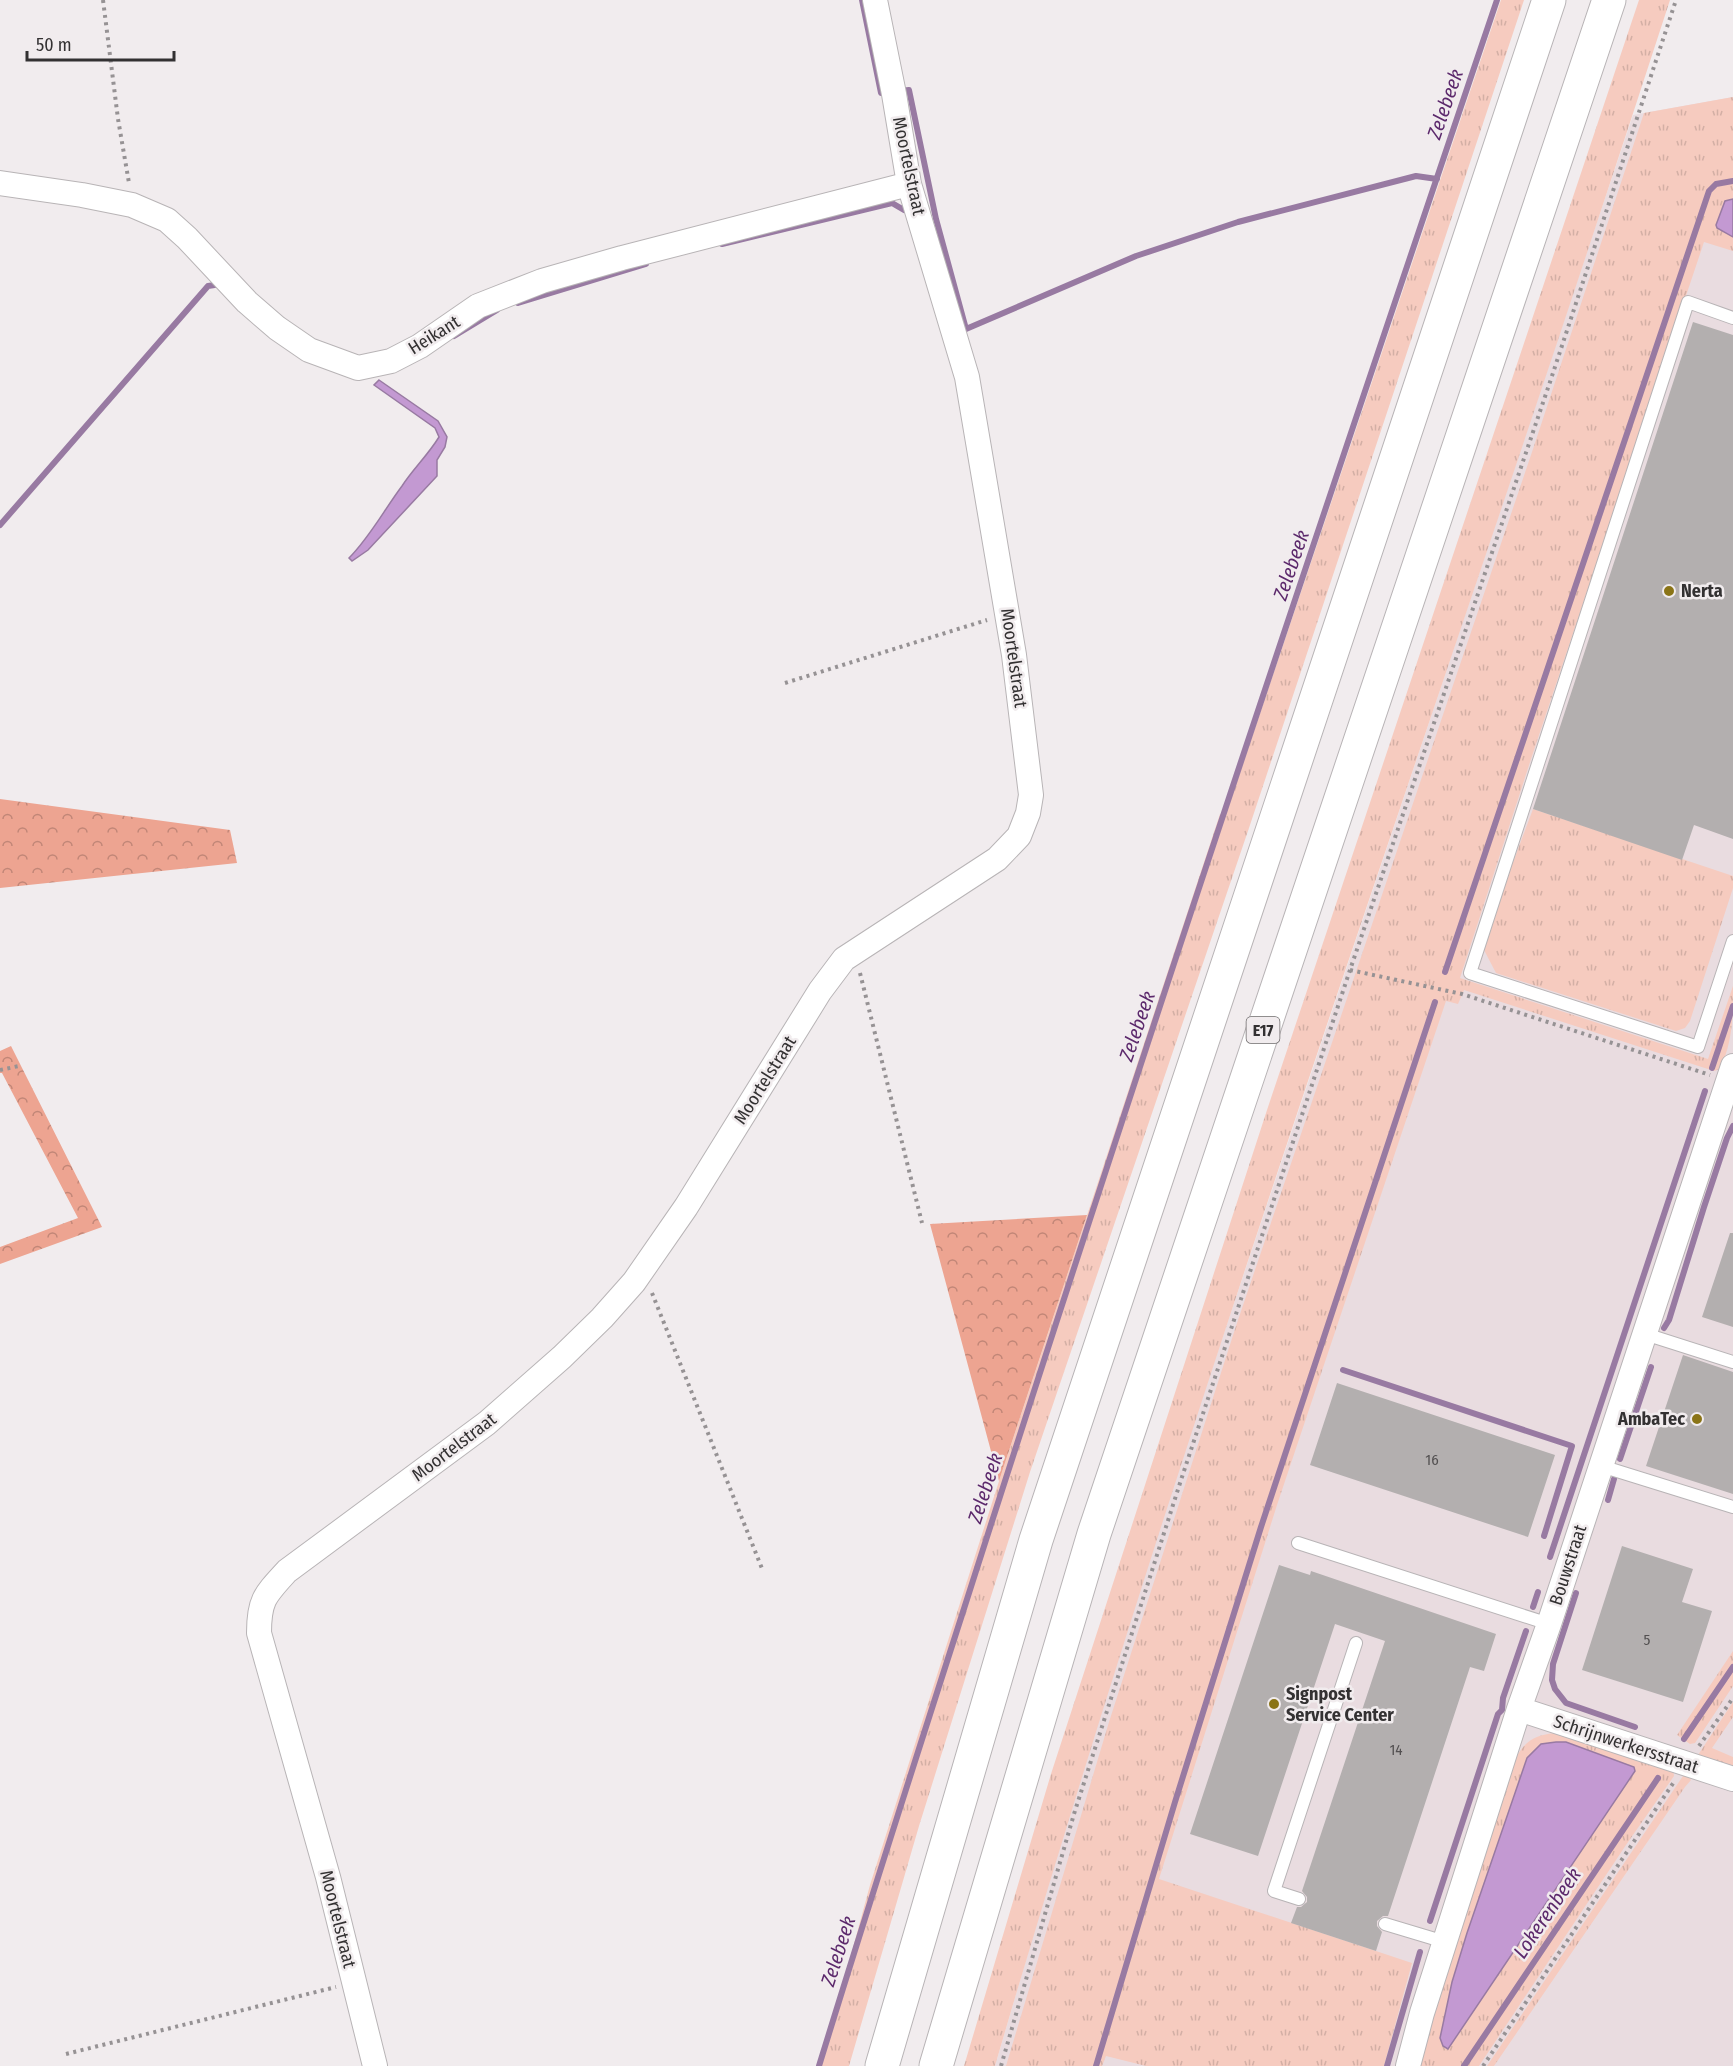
<svg xmlns="http://www.w3.org/2000/svg" width="1733" height="2066" font-family="'Fira Sans Condensed',sans-serif">
	<style>
		.built { fill: #e9dce0 }
		.grass { fill: url(#grass-tufts) }
		.forest { fill: url(#forest-crowns) }
		.water { fill: #c399d2; stroke: #987aa2; stroke-width: 1.5 }
		.lines { fill: none; stroke-linecap: round; stroke-linejoin: round }
		.stream { stroke: #987aa2; stroke-width: 6 }
		.building { fill: #b3afaf }
		.service-casing { stroke: #b8b4b6; stroke-width: 14 }
		.minor-casing { stroke: #b8b4b6; stroke-width: 26 }
		.motorway-casing { stroke: #b8b4b6; stroke-width: 35 }
		.path { stroke: #969294; stroke-width: 4; stroke-dasharray: 3 4.5; stroke-linecap: butt }
		.service { stroke: #fff; stroke-width: 12 }
		.minor { stroke: #fff; stroke-width: 24 }
		.motorway { stroke: #fff; stroke-width: 33 }
		.poi-dot { fill: #8a7417; stroke: #f1ecee; stroke-width: 2 }
		.labels { text-anchor: middle; stroke-width: 5; stroke-linejoin: round; paint-order: stroke }
		.number-label { font-size: 15px; fill: #535051 }
		.shield { fill: #f1ecee; stroke: #6c696a; stroke-width: 1.5 }
		.shield-label { font-size: 16px; font-weight: bold; fill: #333132 }
		.street-label { font-size: 18px; fill: #333132; stroke: #f1ecee }
		.poi-label { font-size: 18px; font-weight: bold; fill: #333132; stroke: #f1ecee; text-anchor: start }
		.water-label { font-size: 20px; font-style: italic; fill: #5c296c; stroke: #f1ecee }
	</style>
	<defs>
		<pattern id="grass-tufts" width="24" height="20" patternUnits="userSpaceOnUse" patternTransform="scale(1.5)"><rect width="24" height="20" fill="#f6cbbf"/><path d="M3 7l-1-3M5 7V3M7 7l1-3M15 17l-1-3M17 17v-4M19 17l1-3" fill="none" stroke="#d3afa5"/></pattern>
		<pattern id="forest-crowns" width="20" height="18" patternUnits="userSpaceOnUse" patternTransform="scale(1.5)"><rect width="20" height="18" fill="#eda491"/><path d="M2 6a3 3 0 1 1 6 0M12 15a3 3 0 1 1 6 0" fill="none" stroke="#c18677"/></pattern>
	</defs>
	<rect width="100%" height="100%" fill="#f1ecee"/>
	<path class="built" d="M1733,97V2066H995L1057,1854L1175,1479L1633,115Z"/>
	<path class="grass" d="M1501,0H1524L1250,825L1030,1472L919,1826L849,2066H821L870,1885L999,1481L1220,814L1225,817Z
		M1639,0H1670C1447,689 1198,1370 995,2066H964L1051,1774L1267,1110Z
		M1733,97V251L1704,242L1531,759L1460,978L1708,1059L1733,986C1733,1016 1733,1041 1720,1069L1714,1071L1464,990L1458,1004L1446,1001L1277,1505L1159,1879L1412,1963L1384,2066H1146L1106,2056L1102,2066H1006L1109,1722L1236,1326L1532,452L1644,113Z
		M1533,809L1733,876V888L1690,1021L1685,1028L1676,1031L1496,973L1484,950L1509,873Z
		M1733,1651V1686L1695,1743L1690,1744L1677,1735Z
		M1733,1702V1717L1712,1748L1733,1757V1767L1698,1755Z
		M1556,1733L1673,1769L1674,1776L1626,1845L1479,2066H1417L1512,1766C1522,1744 1531,1735 1556,1733Z
		M1685,1773L1691,1780L1685,1787L1494,2066H1487Z"/>
	<path class="forest" d="M0,799L230,830L237,863L0,888Z
		M11,1046L102,1227L0,1264V1247L78,1218L2,1073H0V1051Z
		M1087,1215L999,1481L930,1224Z"/>
	<path class="water" d="M1733,199V237L1717,228L1716,225L1725,201Z
		M379,380L438,421L447,437L445,447L437,460V476L368,550L352,561L349,558C370,537 384,510 402,486C413,469 428,455 439,437L435,428L374,385Z
		M1556,1742H1566L1634,1767L1635,1771L1448,2049L1443,2046L1440,2038L1452,1982L1467,1933L1527,1758L1541,1744Z"/>
	<g class="lines">
		<path class="stream" d="M862,0L881,93L890,92
			M900,91L909,90L936,219L966,329L1136,256L1238,222L1416,176L1437,179
			M722,244L892,203L904,210
			M518,303L646,264
			M454,336L497,310
			M0,525L208,286L221,284
			M1445,972L1709,191L1716,184L1733,181
			M1712,1068L1733,1006
			M1664,1328L1669,1320L1704,1207L1727,1138L1733,1126
			M1343,1370L1572,1446L1544,1536
			M1620,1459L1651,1367
			M1608,1500L1614,1479
			M1550,1557L1705,1091
			M1576,1593L1553,1664L1552,1680L1555,1689L1566,1703L1635,1727
			M1533,1607L1538,1592
			M1684,1739L1733,1667
			M1430,1921L1498,1714L1502,1710L1503,1698L1526,1631
			M819,2066C865,1916 913,1767 961,1618C1134,1077 1315,538 1497,0
			M1096,2066L1175,1802L1261,1527L1435,1002
			M1387,2066L1420,1952
			M1464,2066L1658,1778"/>
	</g>
	<path class="building" d="M1693,322L1733,335V839L1694,825L1682,860L1533,809Z
		M1730,1233H1733V1327L1702,1317Z
		M1683,1355L1733,1372V1494L1646,1466Z
		M1337,1383L1555,1455L1528,1537L1310,1465Z
		M1622,1546L1693,1569L1682,1602L1712,1611L1683,1702L1582,1670Z
		M1279,1565L1310,1575L1311,1571L1496,1634L1484,1671L1470,1667L1388,1916H1383L1377,1921V1926L1382,1932L1376,1951L1291,1923L1297,1907H1301L1307,1902V1897L1302,1891L1385,1641L1335,1624L1258,1856L1190,1834Z"/>
	<g class="lines">
		<g class="service-casing">
			<path id="service" d="M1733,318L1688,302L1470,973L1698,1047L1733,941
				M1645,1334L1733,1362
				M1601,1466L1733,1507
				M1298,1543L1549,1624
				M1299,1899L1274,1891L1356,1643
				M1385,1924L1445,1942"/>
		</g>
		<g class="minor-casing">
			<path id="minor" d="M0,183L82,195L132,205L167,220L187,238L247,302L277,328L309,350L358,368L391,361L420,346L478,306L542,281L622,258L909,184
				M1519,1709L1733,1779
				M375,2066L328,1877L259,1633C259,1600 265,1595 287,1571L487,1423L562,1357L602,1318L634,1282L686,1207L820,991L844,959L997,859L1019,836L1028,813L1031,795L1014,655L967,377L909,184L894,94L875,0
				M1408,2066L1422,2013L1519,1709L1549,1624L1733,1066"/>
		</g>
		<g class="motorway-casing">
			<path id="motorway" d="M882,2066L1036,1540L1549,0
				M936,2066L1094,1534L1609,0"/>
		</g>
		<path class="path" d="M103,0L118,119L129,183
			M785,683L987,620
			M1350,970L1462,994L1710,1075
			M860,973L922,1223
			M0,1070L19,1066
			M652,1293L763,1571
			M1699,1746L1733,1698
			M66,2054L336,1987
			M1001,2066L1074,1814L1181,1480L1350,970L1550,382L1676,0
			M1483,2066L1674,1782"/>
		<use href="#service" class="service"/>
		<use href="#minor" class="minor"/>
		<use href="#motorway" class="motorway"/>
	</g>
	<g class="poi-dot">
		<circle cx="1669" cy="591" r="6"/>
		<circle cx="1697" cy="1419" r="6"/>
		<circle cx="1274" cy="1704" r="6"/>
	</g>
	<g class="labels">
		<g class="number-label">
			<text x="1432" y="1465">16</text>
			<text x="1647" y="1645">5</text>
			<text x="1396" y="1755">14</text>
		</g>
		<rect class="shield" x="1246.5" y="1017" width="33" height="26" rx="4.5"/>
		<g class="shield-label">
			<text x="1263" y="1036">E17</text>
		</g>
		<g class="street-label">
			<text transform="translate(909 166) rotate(78)" y="6">Moortelstraat</text>
			<text transform="translate(434 335) rotate(-32)" y="6">Heikant</text>
			<text transform="translate(1014 658) rotate(82)" y="6">Moortelstraat</text>
			<text transform="translate(765 1080) rotate(-58)" y="6">Moortelstraat</text>
			<text transform="translate(454 1447) rotate(-37)" y="6">Moortelstraat</text>
			<text transform="translate(1568 1565) rotate(-72)" y="6">Bouwstraat</text>
			<text transform="translate(1626 1744) rotate(18)" y="6">Schrijnwerkersstraat</text>
			<text transform="translate(338 1919) rotate(76)" y="6">Moortelstraat</text>
		</g>
		<g class="poi-label">
			<text x="1681" y="597">Nerta</text>
			<text x="1685" y="1425" text-anchor="end">AmbaTec</text>
			<text x="1286" y="1700">Signpost<tspan x="1286" dy="21">Service Center</tspan></text>
		</g>
		<g class="water-label">
			<text transform="translate(1445 104) rotate(-71)" y="7">Zelebeek</text>
			<text transform="translate(1291 565) rotate(-71)" y="7">Zelebeek</text>
			<text transform="translate(1137 1026) rotate(-71)" y="7">Zelebeek</text>
			<text transform="translate(985 1488) rotate(-72)" y="7">Zelebeek</text>
			<text transform="translate(1547 1913) rotate(-56)" y="7">Lokerenbeek</text>
			<text transform="translate(838 1951) rotate(-72)" y="7">Zelebeek</text>
		</g>
	</g>
	<path d="M27 51v9h147v-9" fill="none" stroke="#333132" stroke-width="3"/>
	<text x="36" y="51" font-size="18" fill="#333132" stroke="#f1ecee" stroke-width="4.5" paint-order="stroke">50 m</text>
</svg>
